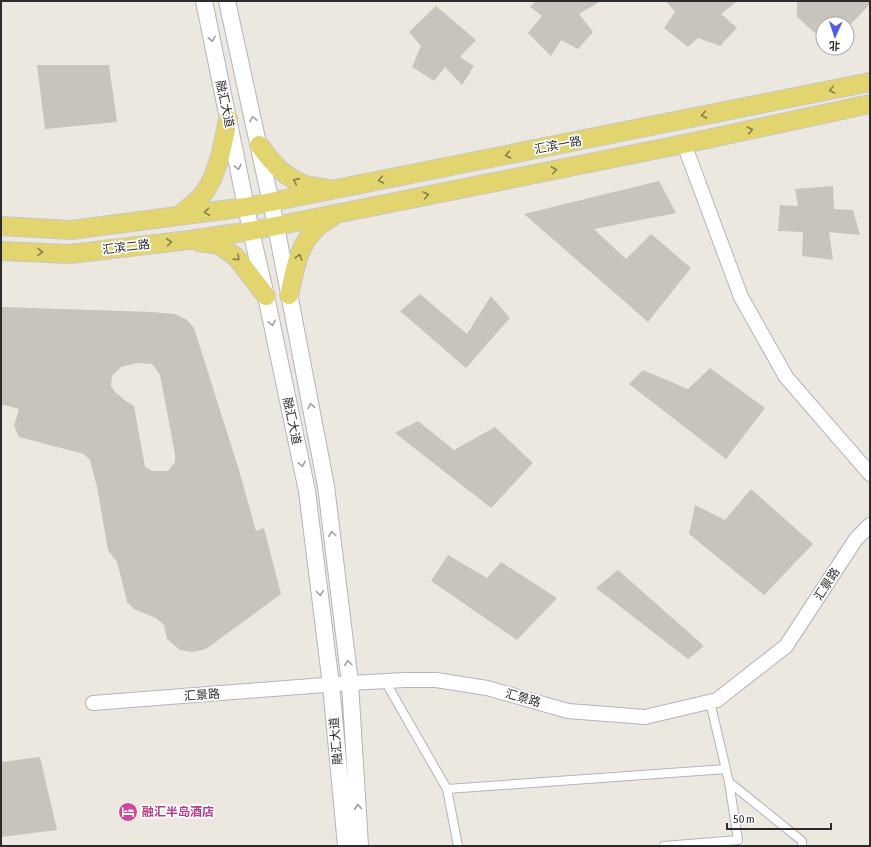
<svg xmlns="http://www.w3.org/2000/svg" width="871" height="847" font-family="'Asap Condensed','Noto Sans SC',sans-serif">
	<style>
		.building { fill: #c7c4be; fill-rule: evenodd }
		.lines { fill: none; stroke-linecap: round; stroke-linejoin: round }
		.pedestrian-casing { stroke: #b3b4bd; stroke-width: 10 }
		.tertiary-casing { stroke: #b3b4bd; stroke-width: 16 }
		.secondary-casing { stroke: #b3b4bd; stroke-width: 18 }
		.primary-casing { stroke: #c8c8c8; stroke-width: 20 }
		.pedestrian { stroke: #fff; stroke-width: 8 }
		.tertiary { stroke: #fff; stroke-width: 14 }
		.secondary { stroke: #fff; stroke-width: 16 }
		.primary { stroke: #e2d46e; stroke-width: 18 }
		.oneway { stroke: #a0a0a0 }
		.oneway2 { stroke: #86804c }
		.labels { text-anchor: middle; stroke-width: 3.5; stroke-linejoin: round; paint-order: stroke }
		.street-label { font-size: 12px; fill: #2b2b2b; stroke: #fff }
		.hotel-label { font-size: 12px; font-weight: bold; fill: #b23c85; stroke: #fff; text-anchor: start }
	</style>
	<rect width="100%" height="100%" fill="#ece8df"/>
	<path class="building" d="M536,1H601L579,14L593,32L578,49L561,40L551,56L528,33L542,16L530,7Z
		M666,1H737L721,14L737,28L720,46L698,38L688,47L664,28L675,12Z
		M797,1H870V4L851,24H823V40L797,17Z
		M436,6L476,40L460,57L474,66L462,85L445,67L434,81L412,67L421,46L409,32Z
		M37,65H109L117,122L45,129Z
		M659,181L676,213L594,229L626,259L651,234L691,268L648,322L524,214Z
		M833,186L834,209L853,210L860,235L829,232L833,260L802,256L803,232L778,231L780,205L798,206L795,189Z
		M420,294L467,334L491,296L510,318L466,368L400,311Z
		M1,307L152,312L175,314L187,320L194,328L239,470L256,531L264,528L281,594L206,649L192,652L180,650L167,639L164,625L156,618L134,609L127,602L117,562L108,550L97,487L90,460L84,454L19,437L14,426L19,409L1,404ZM137,363L152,364L160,375L175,454V462L168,471H152L145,467L134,406L126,401L115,392L111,386L112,376L121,367Z
		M710,368L765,408L726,459L629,384L643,370L688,389Z
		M418,421L454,450L495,427L533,463L491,508L395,433Z
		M751,489L813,544L764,595L689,534L695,505L725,520Z
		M448,555L487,578L501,562L557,598L517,640L431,581Z
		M618,570L704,646L688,659L596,588Z
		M40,757L57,830L1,837V762Z"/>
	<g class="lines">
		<g class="pedestrian-casing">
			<path id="pedestrian" d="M385,681L447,789
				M710,702L729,782L802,841V846
				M458,846L447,789L726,769
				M664,846L738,840L729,782"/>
		</g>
		<g class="tertiary-casing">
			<path id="tertiary" d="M684,144L741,297L786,377L870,474
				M93,703L350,683L405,680H436L487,688L568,711L645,717L717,700L786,646L856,539L870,525"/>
		</g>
		<g class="secondary-casing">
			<path id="secondary" d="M204,1L251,231L266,296L307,491L331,685L346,846
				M227,1L276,226L326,486L350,683L360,846"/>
		</g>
		<g class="primary-casing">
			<path id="primary" d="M259,145C273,163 283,177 306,185C312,187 319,187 325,188
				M179,216C186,209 199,200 204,193C219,171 223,144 228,119
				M1,226L71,230L246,207L870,82
				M199,242L219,245L236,257L266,296
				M1,251L70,254L189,240L251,231L684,144L870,104
				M289,295C295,272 297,247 315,230C319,225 326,221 332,217"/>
		</g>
		<use href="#pedestrian" class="pedestrian"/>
		<use href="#tertiary" class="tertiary"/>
		<use href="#secondary" class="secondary"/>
		<use href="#primary" class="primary"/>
	</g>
	<defs><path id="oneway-chevron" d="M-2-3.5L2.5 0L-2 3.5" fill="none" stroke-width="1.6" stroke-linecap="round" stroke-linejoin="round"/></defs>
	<g class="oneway">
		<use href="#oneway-chevron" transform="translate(212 39) rotate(78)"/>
		<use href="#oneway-chevron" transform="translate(253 119) rotate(-102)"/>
		<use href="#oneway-chevron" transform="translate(238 167) rotate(78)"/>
		<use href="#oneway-chevron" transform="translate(272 323) rotate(78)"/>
		<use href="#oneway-chevron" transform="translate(311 406) rotate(-101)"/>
		<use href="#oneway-chevron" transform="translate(302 464) rotate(78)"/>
		<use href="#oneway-chevron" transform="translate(332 534) rotate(-97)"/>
		<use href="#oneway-chevron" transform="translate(320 593) rotate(83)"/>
		<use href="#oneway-chevron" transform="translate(348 663) rotate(-97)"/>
		<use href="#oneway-chevron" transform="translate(358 807) rotate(-94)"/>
	</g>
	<g class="oneway2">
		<use href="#oneway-chevron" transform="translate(832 90) rotate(169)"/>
		<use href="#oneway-chevron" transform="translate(704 115) rotate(169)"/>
		<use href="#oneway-chevron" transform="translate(750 130) rotate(-12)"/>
		<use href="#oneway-chevron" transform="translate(508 155) rotate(169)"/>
		<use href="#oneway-chevron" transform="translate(554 170) rotate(-11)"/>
		<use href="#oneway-chevron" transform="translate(381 180) rotate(169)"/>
		<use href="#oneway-chevron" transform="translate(296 181) rotate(-156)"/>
		<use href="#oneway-chevron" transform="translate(426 195) rotate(-11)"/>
		<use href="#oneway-chevron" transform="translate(207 212) rotate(172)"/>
		<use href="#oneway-chevron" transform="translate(169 242) rotate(-7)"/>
		<use href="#oneway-chevron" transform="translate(40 252) rotate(3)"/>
		<use href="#oneway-chevron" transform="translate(299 257) rotate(-73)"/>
		<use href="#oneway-chevron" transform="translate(237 258) rotate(44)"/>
	</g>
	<defs>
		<g id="hotel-disc" transform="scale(1)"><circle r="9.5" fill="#d1479c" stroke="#fff"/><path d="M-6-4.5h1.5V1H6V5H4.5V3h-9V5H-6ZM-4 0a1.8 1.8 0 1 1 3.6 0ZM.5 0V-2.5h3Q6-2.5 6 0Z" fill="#fff"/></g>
	</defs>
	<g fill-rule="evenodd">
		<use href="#hotel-disc" x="128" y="812"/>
	</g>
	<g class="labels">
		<g class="street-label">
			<text transform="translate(225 104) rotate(78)" y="4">融汇大道</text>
			<text transform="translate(558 145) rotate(-11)" y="4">汇滨一路</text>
			<text transform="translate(126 247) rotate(-7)" y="4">汇滨二路</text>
			<text transform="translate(292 421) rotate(78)" y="4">融汇大道</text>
			<text transform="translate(827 584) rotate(-57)" y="4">汇景路</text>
			<text transform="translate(202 695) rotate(-4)" y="4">汇景路</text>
			<text transform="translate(523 698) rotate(16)" y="4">汇景路</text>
			<text transform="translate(336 741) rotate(-95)" y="4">融汇大道</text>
		</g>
		<g class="hotel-label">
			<text x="142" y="816">融汇半岛酒店</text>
		</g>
	</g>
	<rect width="871" height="847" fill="none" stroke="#2b2b2b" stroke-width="4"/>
	<g transform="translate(835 36) rotate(183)"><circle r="19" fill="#ffffff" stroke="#aaaaaa"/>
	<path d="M0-3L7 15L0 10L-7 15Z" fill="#515be7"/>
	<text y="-6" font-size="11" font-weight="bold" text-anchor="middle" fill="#2b2b2b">北</text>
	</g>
	<path d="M727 823v6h104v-6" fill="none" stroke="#2b2b2b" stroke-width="2"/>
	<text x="733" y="823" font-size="12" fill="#2b2b2b" stroke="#ffffff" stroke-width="3" paint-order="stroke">50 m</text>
</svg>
